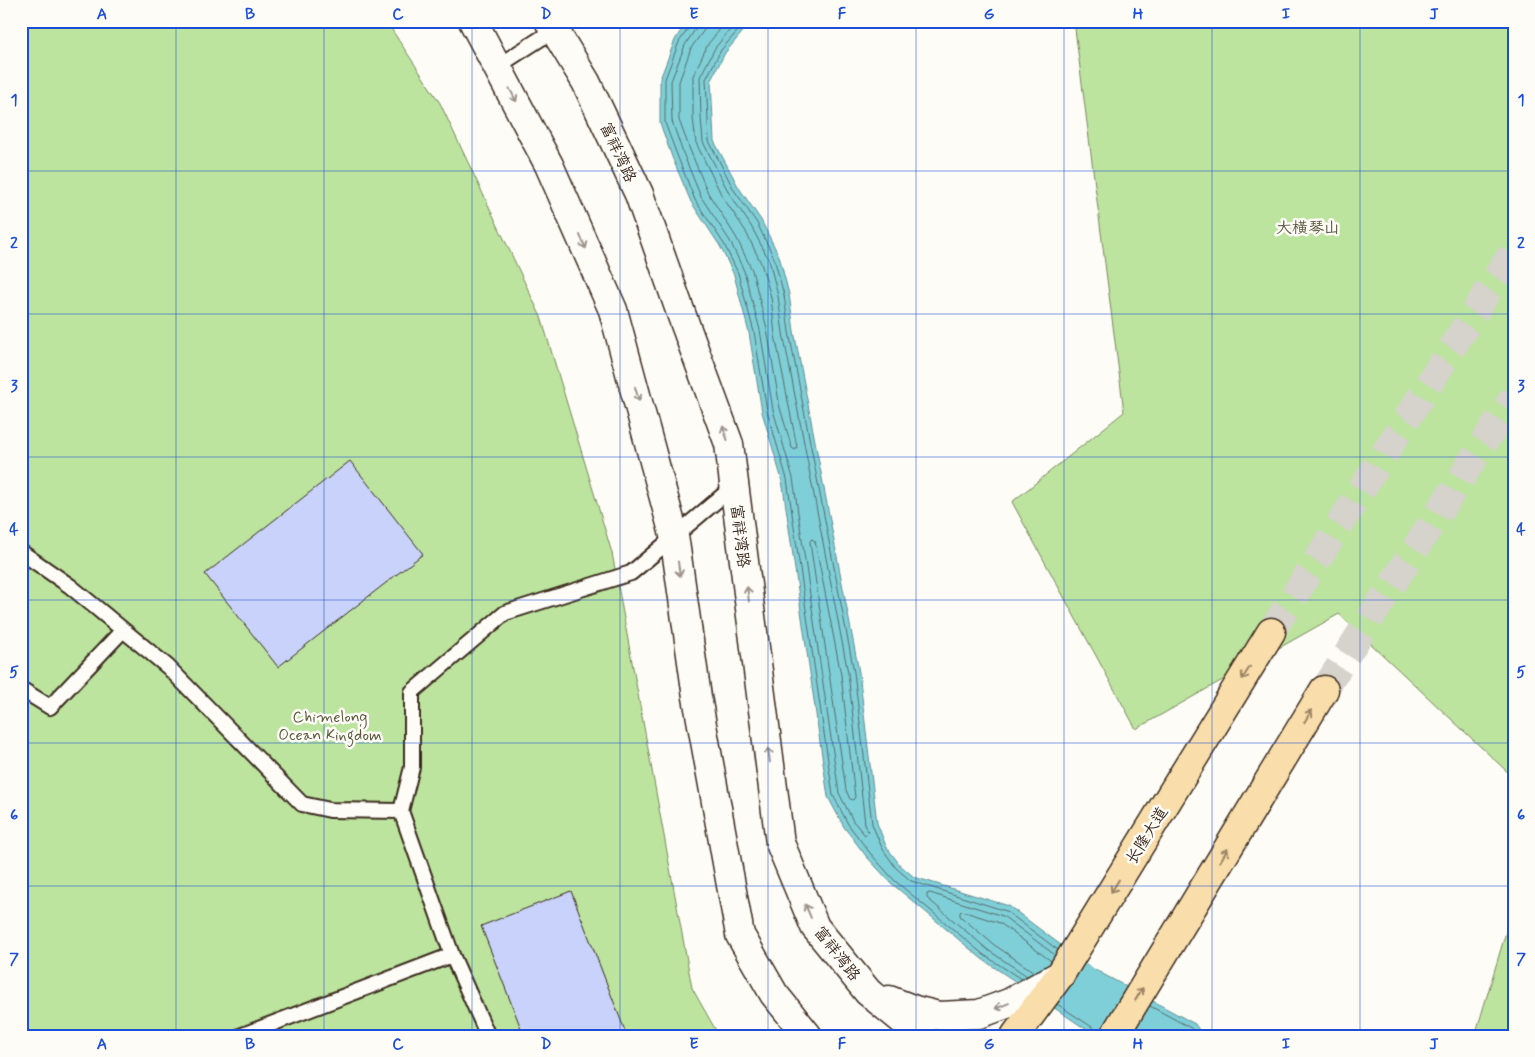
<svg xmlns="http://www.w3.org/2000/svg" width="1535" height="1057" font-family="Mynerve,'LXGW WenKai TC',sans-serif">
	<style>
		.green { fill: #bce49f; stroke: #7c875e }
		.water { fill: #7fcfd8; stroke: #648d8e }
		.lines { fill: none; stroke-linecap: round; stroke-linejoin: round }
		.shore { stroke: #566c68; stroke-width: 1 }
		.building { fill: #c8d2fa; stroke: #3b2a1e }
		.primary-tunnel { stroke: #d6d2cc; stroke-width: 28; stroke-dasharray: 28 14; stroke-linecap: butt }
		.lane-casing { stroke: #3b2a1e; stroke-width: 18 }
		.secondary-casing { stroke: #3b2a1e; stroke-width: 31 }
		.primary-casing { stroke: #3b2a1e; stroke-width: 31 }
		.lane { stroke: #fdfcf7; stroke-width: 14 }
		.secondary { stroke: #fdfcf7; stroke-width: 28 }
		.primary { stroke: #f9deab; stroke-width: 28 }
		.oneway { stroke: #9c938a }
		.oneway2 { stroke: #9a8464 }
		.grid { fill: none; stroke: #1d4ed8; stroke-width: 1; stroke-opacity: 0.55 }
		.labels { text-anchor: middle; stroke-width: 5; stroke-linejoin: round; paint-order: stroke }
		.street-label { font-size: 16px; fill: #3b2a1e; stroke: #fdfcf7 }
		.park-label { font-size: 16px; fill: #5b583e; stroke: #fdfcf7 }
		.neatline { fill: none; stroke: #1d4ed8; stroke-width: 2 }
		.grid-label { font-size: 16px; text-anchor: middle; font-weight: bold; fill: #1d4ed8 }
	</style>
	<rect width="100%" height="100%" fill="#fdfcf7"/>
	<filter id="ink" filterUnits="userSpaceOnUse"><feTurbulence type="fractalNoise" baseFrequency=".02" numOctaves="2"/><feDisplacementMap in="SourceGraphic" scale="10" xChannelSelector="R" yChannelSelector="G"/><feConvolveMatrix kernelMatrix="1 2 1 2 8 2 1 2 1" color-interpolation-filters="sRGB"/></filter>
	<g filter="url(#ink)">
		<path class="green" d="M21,21H386L440,103L541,317L612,553L692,988L719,1036H21Z
			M1074,21H1514V778L1339,614L1136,729L1012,502L1124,412Z
			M1514,905V1036H1475Z"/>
		<path class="water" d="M687,21H755L745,29L725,53L711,80L714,141L739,188L761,220L779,256L789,294L794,331L859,672L877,823L886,846L900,865L914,877L1009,906L1090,967L1195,1024L1203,1036H1096L982,959L891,883L866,856L844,827L828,797L782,480L762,412L749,333L734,275L720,246L691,202L672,157L660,123V79L675,40Z"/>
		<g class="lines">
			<path class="shore" d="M691,21L690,26L679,42L665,79V123L677,155L695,200L724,244L738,273L754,332L767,411L787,479L833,795L848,824L870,853L894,880L984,955L1021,979
				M697,21L696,28L685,45L671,81L672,121L683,153L701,197L730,241L744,271L760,330L773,410L793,478L839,793L853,821L864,834L866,835L868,832L865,824L848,673L783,333L778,296L769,260L751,226L729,193L703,142L701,118L700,77L715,48L737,21
				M705,21L704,30L691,48L679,82V120L690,150L708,193L736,237L752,270L767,329L780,408L792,448L795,450L797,447L775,335L771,297L761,263L745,230L722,196L696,143L693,118V76L708,44L727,21
				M747,21L742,26L721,50L706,79L709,141L734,190L757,223L774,258L784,295L789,332L854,672L872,824L882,848L896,868L911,881L1006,911L1058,950
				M812,539L815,541L841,675L855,797L853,800L850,799L846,790L810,542Z
				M1034,972L993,944L960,916V912L962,911L1000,923L1051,961
				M1027,976L988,950L927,898V894L930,893L1003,916L1055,955
				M1057,1004L1095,1029L1098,1036
				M1150,1006L1191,1028L1197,1036"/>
		</g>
		<path class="building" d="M350,461L423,554L278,667L205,574Z
			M571,891L627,1036H524L481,926Z"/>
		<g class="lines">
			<path class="primary-tunnel" d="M1271,632L1514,250
				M1324,690L1514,396"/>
			<g class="lane-casing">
				<path id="lane" d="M498,66L554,30
					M21,552L70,586L168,667L302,804L330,810L401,811L412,767V692L505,613L631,573L734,486
					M21,689L50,707L123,630
					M452,955L488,1036
					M240,1036L452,955L401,811"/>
			</g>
			<g class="secondary-casing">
				<path id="secondary" d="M473,21L549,165L613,310L674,535L697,697L740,935L774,994L808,1036
					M549,21L586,82L639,194L682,316L729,444L780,843L815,927L868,992L922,1036
					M889,1000L915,1010L939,1016L979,1014L1009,1003L1060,975"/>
			</g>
			<g class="primary-casing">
				<path id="primary" d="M1015,1036L1060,975L1271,632
					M1114,1036L1324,690"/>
			</g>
			<use href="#lane" class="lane"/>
			<use href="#secondary" class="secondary"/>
			<use href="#primary" class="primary"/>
		</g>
		<defs><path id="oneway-shaft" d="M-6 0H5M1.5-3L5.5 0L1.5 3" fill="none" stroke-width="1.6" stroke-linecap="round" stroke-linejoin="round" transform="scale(1.25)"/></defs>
		<g class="oneway">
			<use href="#oneway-shaft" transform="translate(513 95) rotate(62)"/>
			<use href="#oneway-shaft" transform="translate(583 242) rotate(66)"/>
			<use href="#oneway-shaft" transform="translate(637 394) rotate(74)"/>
			<use href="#oneway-shaft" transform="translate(725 433) rotate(-110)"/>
			<use href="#oneway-shaft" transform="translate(679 569) rotate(82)"/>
			<use href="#oneway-shaft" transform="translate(748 594) rotate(-97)"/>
			<use href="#oneway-shaft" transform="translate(769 755) rotate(-97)"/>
			<use href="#oneway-shaft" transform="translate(808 911) rotate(-113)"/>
			<use href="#oneway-shaft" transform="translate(1002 1006) rotate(158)"/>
		</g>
		<g class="oneway2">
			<use href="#oneway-shaft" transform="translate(1246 673) rotate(122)"/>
			<use href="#oneway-shaft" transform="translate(1308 716) rotate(-59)"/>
			<use href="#oneway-shaft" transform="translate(1224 855) rotate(-59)"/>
			<use href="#oneway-shaft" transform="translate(1115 886) rotate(122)"/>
			<use href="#oneway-shaft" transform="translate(1139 994) rotate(-59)"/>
		</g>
	</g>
	<path class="grid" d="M176,21V1036M324,21V1036M472,21V1036M620,21V1036M768,21V1036M916,21V1036M1064,21V1036M1212,21V1036M1360,21V1036M21,171H1514M21,314H1514M21,457H1514M21,600H1514M21,743H1514M21,886H1514"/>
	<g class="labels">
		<g class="street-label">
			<text transform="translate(619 152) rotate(65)" y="6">富祥湾路</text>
			<text transform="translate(741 536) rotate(83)" y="6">富祥湾路</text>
			<text transform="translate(1146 835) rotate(-58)" y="6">长隆大道</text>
			<text transform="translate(838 953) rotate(52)" y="6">富祥湾路</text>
		</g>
		<g class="park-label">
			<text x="1308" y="233">大橫琴山</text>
			<text x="330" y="722">Chimelong<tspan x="330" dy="18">Ocean Kingdom</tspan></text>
		</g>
	</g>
	<rect width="1535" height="1057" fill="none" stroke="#fdfcf7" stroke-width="55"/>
	<rect x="28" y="28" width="1480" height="1002" class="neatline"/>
	<g class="grid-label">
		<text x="102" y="19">A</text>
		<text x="250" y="19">B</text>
		<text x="398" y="19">C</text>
		<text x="546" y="19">D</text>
		<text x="694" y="19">E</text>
		<text x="842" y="19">F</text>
		<text x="989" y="19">G</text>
		<text x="1138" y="19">H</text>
		<text x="1286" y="19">I</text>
		<text x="1434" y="19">J</text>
		<text x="14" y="105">1</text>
		<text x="1521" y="105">1</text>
		<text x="14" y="248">2</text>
		<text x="1521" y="248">2</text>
		<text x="14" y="391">3</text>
		<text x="1521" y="391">3</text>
		<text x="14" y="534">4</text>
		<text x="1521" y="534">4</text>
		<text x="14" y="677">5</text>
		<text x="1521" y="677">5</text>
		<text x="14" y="820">6</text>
		<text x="1521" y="820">6</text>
		<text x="14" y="964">7</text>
		<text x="1521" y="964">7</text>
		<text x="102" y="1049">A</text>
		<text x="250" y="1049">B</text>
		<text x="398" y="1049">C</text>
		<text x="546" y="1049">D</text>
		<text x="694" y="1049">E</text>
		<text x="842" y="1049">F</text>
		<text x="989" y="1049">G</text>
		<text x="1138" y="1049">H</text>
		<text x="1286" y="1049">I</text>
		<text x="1434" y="1049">J</text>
	</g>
</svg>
